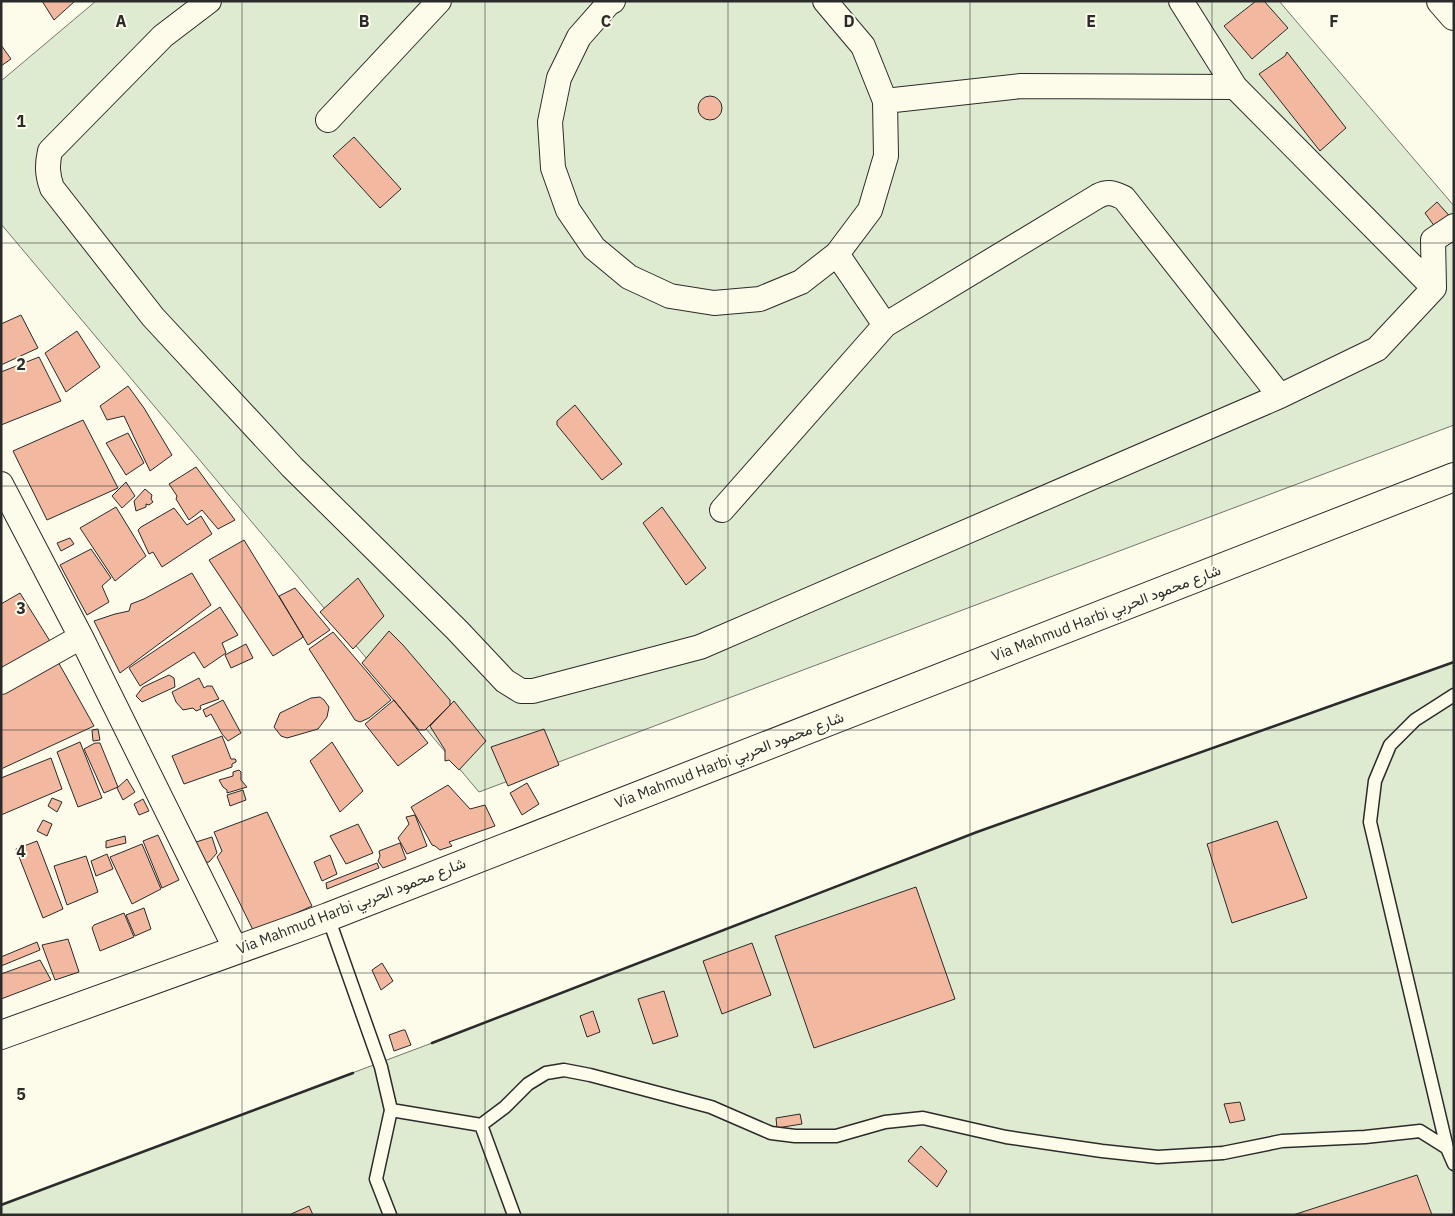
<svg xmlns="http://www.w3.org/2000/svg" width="1455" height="1216" font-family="'IBM Plex Sans',Vazirmatn,sans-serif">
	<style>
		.green { fill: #deebd1; stroke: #74746e }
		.building { fill: #f2b8a0; stroke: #2b2b2b }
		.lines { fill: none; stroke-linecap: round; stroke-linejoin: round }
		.service-casing { stroke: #2b2b2b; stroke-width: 15 }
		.minor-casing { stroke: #2b2b2b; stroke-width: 26 }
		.tertiary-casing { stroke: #2b2b2b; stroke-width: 30 }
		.primary-casing { stroke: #2b2b2b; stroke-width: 30 }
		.service { stroke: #fdfbea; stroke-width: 12 }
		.minor { stroke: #fdfbea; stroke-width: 24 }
		.tertiary { stroke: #fdfbea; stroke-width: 28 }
		.primary { stroke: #fdfbea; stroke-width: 28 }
		.wall { stroke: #2b2b2b; stroke-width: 2.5 }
		.grid { fill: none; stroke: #2b2b2b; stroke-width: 1; stroke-opacity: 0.55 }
		.labels { text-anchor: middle; stroke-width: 4; stroke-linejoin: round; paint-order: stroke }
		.street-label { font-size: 15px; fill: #2b2b2b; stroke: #fdfbea }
		.grid-label { font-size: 16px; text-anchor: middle; font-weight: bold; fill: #2b2b2b; stroke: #fdfbea; stroke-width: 4; stroke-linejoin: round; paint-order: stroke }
	</style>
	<rect width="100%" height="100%" fill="#fdfbea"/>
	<path class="green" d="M96,1H1279L1454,206V425L479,792L1,224V81Z
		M1454,662V1215H1V1205L432,1043L977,832Z"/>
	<path class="building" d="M42,1H75L54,20Z
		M1256,1H1264L1288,28L1252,59L1224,26Z
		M1,45L11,59L1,66Z
		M1287,52L1346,128L1320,151L1259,74L1285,56Z
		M698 108a12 12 0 1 1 24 0a12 12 0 1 1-24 0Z
		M354,137L401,189L380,208L333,156Z
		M1437,202L1454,221L1440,234L1425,213Z
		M21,315L38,348L1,365V324Z
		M77,331L100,367L66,392L45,353Z
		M39,357L61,401L1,425V372Z
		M128,386L144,408L172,455L150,471L124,416L107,420L100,406Z
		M575,405L622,464L602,480L557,425V421Z
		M83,420L118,488L47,520L13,451Z
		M128,433L144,463L126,475L106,443Z
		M196,467L235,520L218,529L202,510L189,520L176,499L177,496L169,484Z
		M126,482L135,496L122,508L112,496Z
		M145,489L152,495L151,499L153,502L149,505L146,504V507L136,511L134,501Z
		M116,507L146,556L115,581L80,528Z
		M662,507L706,568L686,585L643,523Z
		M174,508L187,525L201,516L212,534L162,567L153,552L149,554L138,530L141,527Z
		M70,538L74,544L61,551L57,543Z
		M244,540L303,636L302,638L273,656L209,560Z
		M91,549L111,578L102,586L109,602L87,615L60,565Z
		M192,573L211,605L120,673L94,621L115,614L129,611L131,604L144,599Z
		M358,578L384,616L353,649L320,612Z
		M295,588L330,630L308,645L279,596Z
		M20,593L53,646L1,672V604Z
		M220,607L238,635L222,643L226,653L204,668L194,652L140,686L129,668Z
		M389,631L403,645L450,700V705L425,730H419L362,663Z
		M333,632L391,700L369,718L360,722L355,720L309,649Z
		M246,644L253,658L231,668L225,655Z
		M57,660L94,726L1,769V692Z
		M169,675L174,678L175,687L142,702L136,696L143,687Z
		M199,678L204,688L207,686H212L219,699L202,705L200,706L201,709L196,711L193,708L183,710L176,702L172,692Z
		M320,697L324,700L329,707L327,717L318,729L287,738L281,736L274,727L280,713L311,698Z
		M223,700L241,733L228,741L222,734L211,714L206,717L203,710Z
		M394,700L428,743L398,766L365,724Z
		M454,701L486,741L459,770L449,760L445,761V750L430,726Z
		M98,729L100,740L93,741L92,730Z
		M544,729L559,765L508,786L491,747Z
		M222,736L231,759H235L236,760V762L232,764V767L184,784L172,756Z
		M80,742L102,798L78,807L57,752Z
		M332,742L363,791L340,812L310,761Z
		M95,743H100L118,787L104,793L84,749Z
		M51,758L62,789L1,815V778Z
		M239,770L241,772V780L247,787L227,793V790L223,787L219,780L233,776V772Z
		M127,779L135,792L123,800L117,788Z
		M527,783L539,804L522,815L510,793Z
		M448,785L470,809L485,805L495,826L449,842L452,846L440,850L435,846L432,845L411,807Z
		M243,790L246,800L230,806L227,795Z
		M52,798L62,802L57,812L48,806Z
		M143,799L149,811L139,815L134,804Z
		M267,812L312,906L254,932L217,857L222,851L214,832Z
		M415,815L427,846L407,854L398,838L409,824L406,817Z
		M43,820L52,824L47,836L37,831Z
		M1277,821L1307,898L1232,923L1207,844Z
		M358,824L373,853L346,864L330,836Z
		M158,835L179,880L162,888L143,841Z
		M125,836L126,843L106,848V841Z
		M212,837L217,853L209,862L202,863L196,842Z
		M37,841L63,909L43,918L16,849Z
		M400,843L406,859L383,868L378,861L380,856L379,851Z
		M142,844L161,889L132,904L110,857Z
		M107,854L113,869L96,876L91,861Z
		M330,855L337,874L322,881L314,862Z
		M86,856L98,892L67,905L54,866Z
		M377,863L379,868L327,889L326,883Z
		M916,887L955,999L814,1048L775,936Z
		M144,908L151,929L135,936L126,915Z
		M124,913L134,937L100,951L92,928L94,925Z
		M68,939L79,972L55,980L42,945Z
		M37,942L40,950L1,966V957Z
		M752,943L771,995L722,1014L703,961Z
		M40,960L51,980L1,999V974Z
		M382,963L393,981L381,990L372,970Z
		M664,991L678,1036L653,1044L638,999Z
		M593,1011L600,1032L587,1037L580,1016Z
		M403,1030H405L411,1045L394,1051L389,1035Z
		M1240,1102L1245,1120L1230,1123L1224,1104Z
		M800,1114L802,1124L777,1128L776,1118Z
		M921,1146L947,1171L937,1187L908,1161Z
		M1417,1175L1432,1215H1293Z
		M309,1206L313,1215H289Z"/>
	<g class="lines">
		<g class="service-casing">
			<path id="service" d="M1454,695L1415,720L1390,745L1375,781L1370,822L1447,1148L1454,1164
				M328,917L381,1067L391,1110L376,1179L390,1215
				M391,1110L481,1125L514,1215
				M481,1125L505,1107L528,1084L546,1073L564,1070L590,1075L711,1107L771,1133L795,1136H836L885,1122L923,1118L1006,1137L1102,1151L1158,1157L1223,1153L1282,1141L1365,1137L1420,1131L1447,1148"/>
		</g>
		<g class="minor-casing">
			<path id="minor" d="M209,1L163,36L50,151C47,165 47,174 52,188L153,317L292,467L457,630L505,681L521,691H533L700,647L1280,396L1377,349L1434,288L1433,240L1454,226
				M613,1L609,3L579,37L559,78L550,122L553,168L568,210L594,248L629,277L670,296L714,303L760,299L801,282L837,254L870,210L886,156L885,101L863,46L825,1
				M1181,1L1235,87L1434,288
				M885,101L1021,86L1235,87
				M328,120L439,1
				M837,254L885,325
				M1,484L81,637L236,950
				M722,510L885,325L1098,196C1108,191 1114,193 1124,198L1280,396
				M1,682L81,637"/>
		</g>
		<g class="tertiary-casing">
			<path id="tertiary" d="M1,1035L328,917L1454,477"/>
		</g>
		<g class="primary-casing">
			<path id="primary" d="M1441,1L1454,16"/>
		</g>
		<use href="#service" class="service"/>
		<use href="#minor" class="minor"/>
		<use href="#tertiary" class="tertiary"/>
		<use href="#primary" class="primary"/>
		<path class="wall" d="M432,1043L977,832L1454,662
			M1,1205L353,1073"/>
	</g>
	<path class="grid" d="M242,1V1215M485,1V1215M728,1V1215M970,1V1215M1212,1V1215M1,243H1454M1,486H1454M1,730H1454M1,973H1454"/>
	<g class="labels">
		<g class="street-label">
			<text transform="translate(1106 613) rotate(-21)" y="5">Via Mahmud Harbi شارع محمود الحربي</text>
			<text transform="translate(729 760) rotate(-21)" y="5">Via Mahmud Harbi شارع محمود الحربي</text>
			<text transform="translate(351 906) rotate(-21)" y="5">Via Mahmud Harbi شارع محمود الحربي</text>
		</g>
	</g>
	<g class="grid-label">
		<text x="121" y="27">A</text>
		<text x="364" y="27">B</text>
		<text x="606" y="27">C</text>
		<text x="849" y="27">D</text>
		<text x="1091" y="27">E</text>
		<text x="1334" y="27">F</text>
		<text x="21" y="127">1</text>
		<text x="21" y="370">2</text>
		<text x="21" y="614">3</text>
		<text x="21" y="857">4</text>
		<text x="21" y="1100">5</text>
	</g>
	<rect width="1455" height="1216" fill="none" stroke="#2b2b2b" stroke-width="5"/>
</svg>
